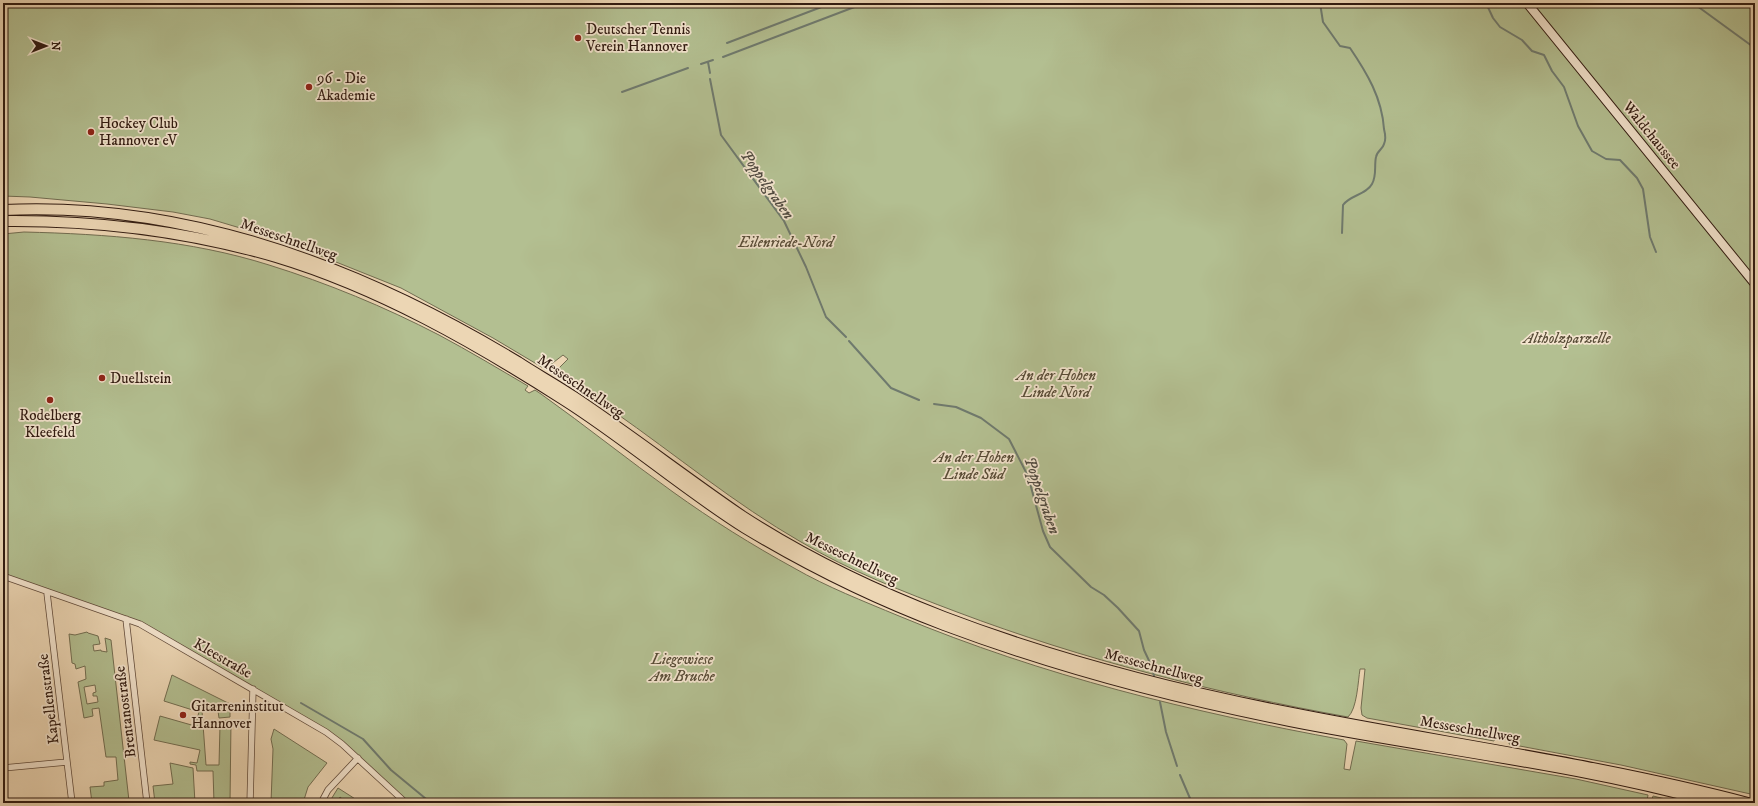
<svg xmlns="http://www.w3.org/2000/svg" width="1758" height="806" font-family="'IM FELL DW Pica',serif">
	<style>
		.green { fill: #b3bf91; stroke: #726d51; fill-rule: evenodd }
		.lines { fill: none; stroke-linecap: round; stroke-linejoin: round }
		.stream { stroke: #6f7a6e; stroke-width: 2 }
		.street-casing { stroke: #604a3a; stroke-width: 7 }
		.secondary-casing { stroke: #311b11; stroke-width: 10 }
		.highway-casing { stroke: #311b11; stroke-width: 12 }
		.street { stroke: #f3e4ce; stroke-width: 5.5 }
		.secondary { stroke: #f3e4ce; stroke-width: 8 }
		.highway { stroke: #ecd6b4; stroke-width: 10 }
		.poi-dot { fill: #8f2418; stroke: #f3e4ce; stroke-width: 1.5 }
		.labels { text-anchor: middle; stroke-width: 3.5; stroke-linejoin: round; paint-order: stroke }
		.poi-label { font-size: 15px; fill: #311b11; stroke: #f3e4ce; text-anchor: start }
		.street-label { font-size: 15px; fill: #311b11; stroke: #f3e4ce }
		.park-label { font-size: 15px; font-style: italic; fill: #584c37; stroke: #f3e4ce }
		.water-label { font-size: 16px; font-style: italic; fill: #504a40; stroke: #f3e4ce }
	</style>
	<rect width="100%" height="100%" fill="#ecd6b4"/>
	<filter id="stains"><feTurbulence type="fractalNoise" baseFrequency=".005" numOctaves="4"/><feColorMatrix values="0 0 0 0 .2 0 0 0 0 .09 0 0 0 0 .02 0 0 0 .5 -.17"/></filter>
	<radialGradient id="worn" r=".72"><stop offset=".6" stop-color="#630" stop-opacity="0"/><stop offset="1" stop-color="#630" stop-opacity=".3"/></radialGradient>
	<path class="green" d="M3,3H1755V795L1621,765L1509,744L1510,740L1496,737L1494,741L1367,718L1362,715L1361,708L1365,669H1360C1358,682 1357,709 1348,717C1215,693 1084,660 957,612C904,592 850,571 801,542C735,504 676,455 613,411C594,398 574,386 554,373L568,359L563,355L545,369L493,338L401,288L311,252L257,233L210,219L173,212L107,204L30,197L3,196Z
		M24,232C106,234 190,240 269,265C327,283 385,307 439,335C469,351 499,369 528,386L525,390L529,393L535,390L541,394C586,426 628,460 673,492C712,520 752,545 794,568C827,587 863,601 899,616C1043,676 1191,712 1344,740L1347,744L1344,769L1350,770L1356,741L1576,779L1648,795L1647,801L1651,802L1653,796L1682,803H406L342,744L140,624L3,576V234Z
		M87,632L88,633L98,636L100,644L93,645L94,651L101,650V651L107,652L105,638L111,640L129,801L92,803L90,787L104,786V782L118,780L116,757H106L99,708L92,709L93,716L84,718L78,682L86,679L85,666L76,669L75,664L72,663L69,634L75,635ZM95,685L96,692L93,693V696H97L98,702L87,704L84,687Z
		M172,675L230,704V717L219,718L218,711H202L206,765H219L220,725L224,721H231L230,803H214L213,771H197L196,765L190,764V762L197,763L200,750L154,740L160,716L195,726L199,712L164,701Z
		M274,729L327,763L308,787L303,803H271L273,749L271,739Z
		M170,763L193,768L195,803H155L153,786L173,784Z
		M338,788L360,802L359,803H347L340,797L336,803L330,801Z"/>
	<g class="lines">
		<path class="stream" d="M1320,3L1323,22L1340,46L1350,48C1367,73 1382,98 1384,129C1385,133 1386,140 1384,144C1383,149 1377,151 1376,157C1374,166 1377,175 1372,184C1366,195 1350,195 1343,205L1342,233
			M1486,3L1493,18L1500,27L1522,40L1532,51L1544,55L1552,71L1564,87L1578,126L1592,151L1606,159L1620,160L1637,178L1643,189L1650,237L1656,252
			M1693,3L1752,46L1755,54
			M727,43L832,3
			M723,57L865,3
			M708,62L710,73
			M701,64L713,60
			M710,79L721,135L784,221L806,267L826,317L846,337
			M622,92L688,68
			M849,341L891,388L919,400
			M934,404L956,407L981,418L1009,439L1028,476L1043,531L1050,547L1091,587L1104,595L1118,608L1139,631L1144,650L1152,667L1154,676
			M1160,702L1166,732L1177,766
			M301,703L363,739L391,770L431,803
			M1180,775L1192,803"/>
		<g class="street-casing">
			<path id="street" d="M3,576L140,624L326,732L342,744L406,803
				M47,593L72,803
				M126,619L147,803
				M3,768L67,762
				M250,803L253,689
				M321,803L328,790L358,758"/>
		</g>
		<g class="secondary-casing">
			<path id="secondary" d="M1527,3L1755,284"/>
		</g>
		<g class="highway-casing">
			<path id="highway" d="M3,210C187,201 363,268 518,362C536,374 555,384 574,397C631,435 685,477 742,516C805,557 874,590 944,617C1054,659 1171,689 1287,712C1441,743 1596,763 1748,803
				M3,221C96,220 187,231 276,257C379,288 475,343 564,400C627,440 683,489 745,528C808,566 875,599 944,625C1056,667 1173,698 1290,721C1431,749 1576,764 1715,803"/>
		</g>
		<use href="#street" class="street"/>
		<use href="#secondary" class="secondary"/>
		<use href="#highway" class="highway"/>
	</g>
	<g class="poi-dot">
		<circle cx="578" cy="38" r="4"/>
		<circle cx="309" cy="87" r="4"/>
		<circle cx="91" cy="132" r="4"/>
		<circle cx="102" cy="378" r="4"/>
		<circle cx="50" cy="400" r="4"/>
		<circle cx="183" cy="715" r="4"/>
	</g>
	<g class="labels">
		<g class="poi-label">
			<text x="586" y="34">Deutscher Tennis<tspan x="586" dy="17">Verein Hannover</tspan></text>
			<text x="317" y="83">96 - Die<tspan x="317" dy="17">Akademie</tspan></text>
			<text x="99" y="128">Hockey Club<tspan x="99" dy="17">Hannover eV</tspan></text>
			<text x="110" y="383">Duellstein</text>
			<text x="50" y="420" text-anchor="middle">Rodelberg<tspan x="50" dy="17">Kleefeld</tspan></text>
			<text x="191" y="711">Gitarreninstitut<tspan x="191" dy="17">Hannover</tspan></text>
		</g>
		<g class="street-label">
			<text transform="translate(1652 135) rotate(51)" y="5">Waldchaussee</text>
			<text transform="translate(289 239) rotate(19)" y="5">Messeschnellweg</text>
			<text transform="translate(581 386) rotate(34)" y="5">Messeschnellweg</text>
			<text transform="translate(852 558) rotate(26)" y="5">Messeschnellweg</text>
			<text transform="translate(223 658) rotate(30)" y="5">Kleestraße</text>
			<text transform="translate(1154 666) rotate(15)" y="5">Messeschnellweg</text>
			<text transform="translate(48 699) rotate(-97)" y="5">Kapellenstraße</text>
			<text transform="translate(125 712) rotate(-97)" y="5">Brentanostraße</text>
			<text transform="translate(1470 729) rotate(10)" y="5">Messeschnellweg</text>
		</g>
		<g class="park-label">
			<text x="786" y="247">Eilenriede-Nord</text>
			<text x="1567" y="343">Altholzparzelle</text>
			<text x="1056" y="380">An der Hohen<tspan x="1056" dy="17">Linde Nord</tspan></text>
			<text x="974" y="462">An der Hohen<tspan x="974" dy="17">Linde Süd</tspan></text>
			<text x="682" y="664">Liegewiese<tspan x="682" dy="17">Am Bruche</tspan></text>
		</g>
		<g class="water-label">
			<text transform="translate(768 184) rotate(55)" y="6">Poppelgraben</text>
			<text transform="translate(1043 495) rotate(71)" y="6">Poppelgraben</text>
		</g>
	</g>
	<rect width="1758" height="806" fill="none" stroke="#ecd6b4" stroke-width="16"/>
	<rect x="4" y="4" width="1750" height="798" fill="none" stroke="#311b11" stroke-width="2"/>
	<rect x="8" y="8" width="1742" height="790" fill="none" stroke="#311b11"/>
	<g transform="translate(46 46) rotate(90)" stroke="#f3e4ce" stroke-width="3" paint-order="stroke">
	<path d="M0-3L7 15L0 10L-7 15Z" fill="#311b11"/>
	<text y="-6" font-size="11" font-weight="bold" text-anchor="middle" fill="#311b11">N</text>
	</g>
	<rect width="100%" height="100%" filter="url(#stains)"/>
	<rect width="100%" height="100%" fill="url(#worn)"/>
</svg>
